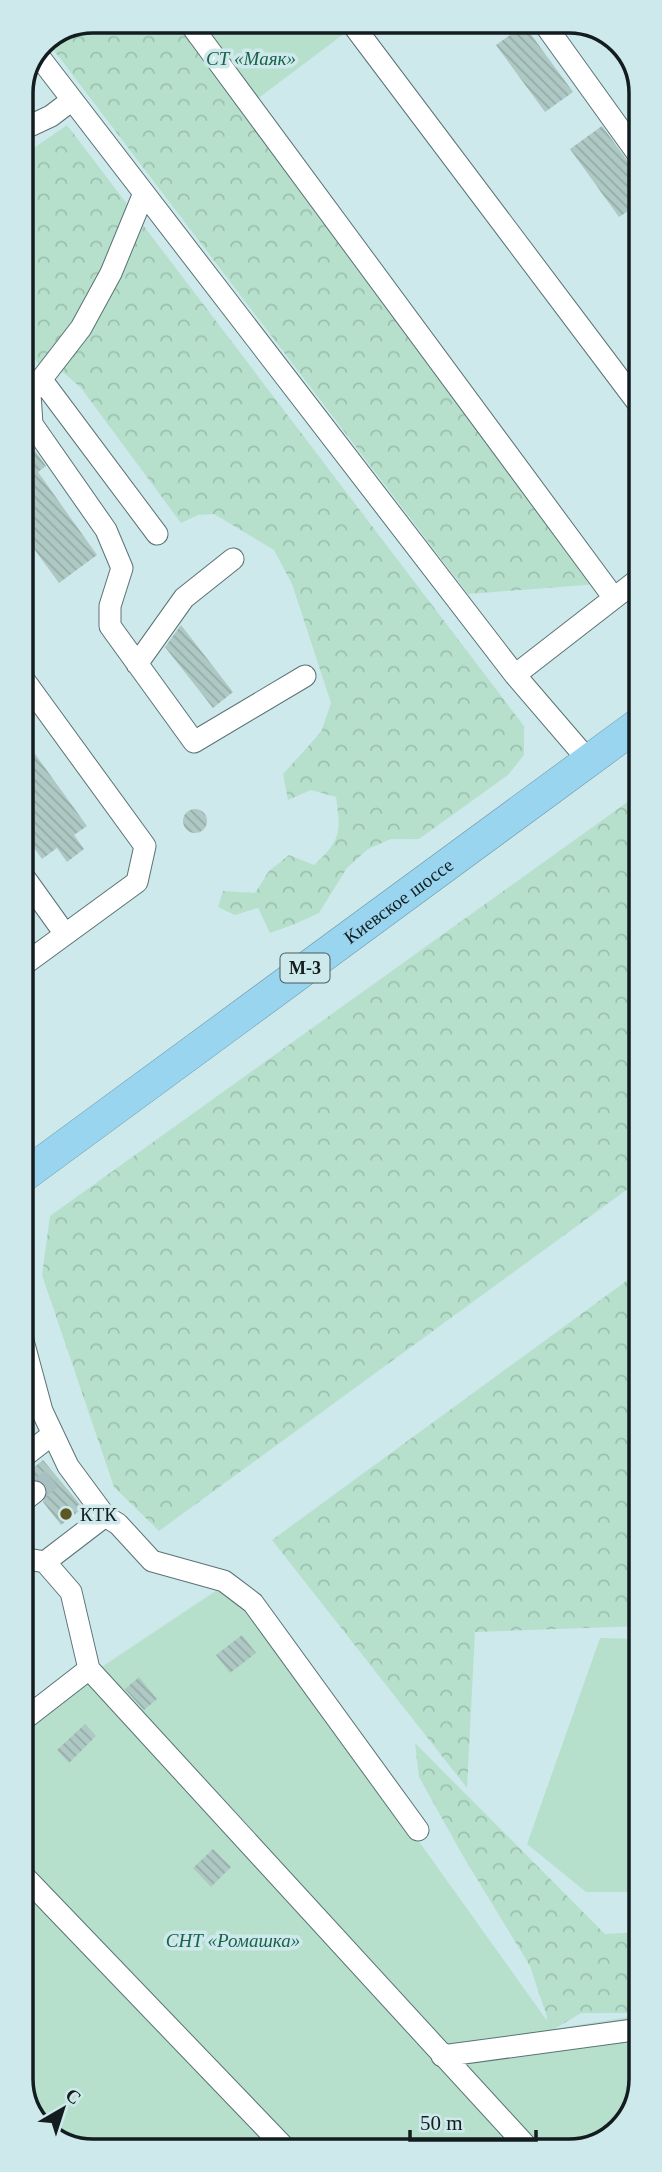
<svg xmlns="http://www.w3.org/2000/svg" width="662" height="2172" font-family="Georgia,serif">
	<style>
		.forest { fill: url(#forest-crowns) }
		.green { fill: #b6e0cc }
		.building { fill: url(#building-back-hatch) }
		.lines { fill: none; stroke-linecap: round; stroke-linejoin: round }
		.minor-tunnel { stroke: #a9c0c3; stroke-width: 21; stroke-dasharray: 21 10; stroke-linecap: butt }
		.minor-casing { stroke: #5a7275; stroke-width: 23 }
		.highway-casing { stroke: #6a94a6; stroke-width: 33 }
		.minor { stroke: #fff; stroke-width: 21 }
		.highway { stroke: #99d5ef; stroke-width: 32 }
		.poi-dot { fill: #5d5723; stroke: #cee9ec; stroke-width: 2.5 }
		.labels { text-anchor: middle; stroke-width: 7; stroke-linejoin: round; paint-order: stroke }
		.shield { fill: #cee9ec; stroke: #4b5a5c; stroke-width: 2 }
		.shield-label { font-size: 18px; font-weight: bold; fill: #131c1e }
		.park-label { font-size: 19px; font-style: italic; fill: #196349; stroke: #cee9ec }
		.street-label { font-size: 19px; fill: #131c1e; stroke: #cee9ec }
		.poi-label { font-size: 19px; fill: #131c1e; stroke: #cee9ec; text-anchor: start }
		.rim { fill: none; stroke: #131c1e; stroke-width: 3.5 }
	</style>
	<defs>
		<pattern id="forest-crowns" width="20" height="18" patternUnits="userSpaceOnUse" patternTransform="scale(1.75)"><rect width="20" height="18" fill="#b6e0cc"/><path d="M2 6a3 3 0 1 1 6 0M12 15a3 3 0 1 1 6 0" fill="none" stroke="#9cc0af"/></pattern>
		<pattern id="building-back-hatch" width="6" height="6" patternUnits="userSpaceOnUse" patternTransform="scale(1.75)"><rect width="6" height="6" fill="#aec8c4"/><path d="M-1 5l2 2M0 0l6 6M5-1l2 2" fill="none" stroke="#95aba8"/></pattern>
	</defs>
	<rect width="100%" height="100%" fill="#cee9ec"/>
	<path class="forest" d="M93,21H179L598,584L468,594L46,40Z
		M67,125L524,726V755L508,775L419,839H391L368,849L347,868L319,913L295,924L270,933L258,908L235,915L218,907L223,891L255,893L269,871L289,855L314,865C341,840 341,833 336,797L311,790L288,800L283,774L321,732L331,703L292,584L274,550L214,514L198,515L181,523L81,388L64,373L40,366L21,342V157Z
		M640,793V1180L159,1531L114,1487L42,1275L50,1216Z
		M640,1271L641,1626L475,1632L467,1788L272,1540Z
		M415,1743L605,1934L641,1932V2013H581L546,2034L547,2017L530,1966L463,1856L419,1777Z"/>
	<path class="green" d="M179,21H361L244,109Z
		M232,1580L553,2029L641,2015V2080L626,2123L584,2150H84L45,2133L22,2094V1720Z
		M600,1638L641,1639V1892H586L527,1844Z"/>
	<path class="building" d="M524,25L573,92L545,112L496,45Z
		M602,126L640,178V203L619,217L570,149Z
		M21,432L46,466L38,472L97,555L59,583L21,531Z
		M181,625L233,692L213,708L165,647Z
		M22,736L87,826L74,835L84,849L67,862L57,848L42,859L22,831Z
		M183 821a12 12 0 1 1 24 0a12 12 0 1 1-24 0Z
		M43,1460L83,1508L61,1525L43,1502L48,1491L45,1484L34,1479L27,1481L23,1476Z
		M242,1635L256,1653L230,1673L216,1655Z
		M139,1677L157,1699L144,1710L125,1689Z
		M85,1724L96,1736L69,1763L57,1750Z
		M213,1849L231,1867L211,1887L193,1868Z"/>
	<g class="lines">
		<path class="minor-tunnel" d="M35,1492L55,1476"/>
		<g class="minor-casing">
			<path id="minor" d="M188,21L614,598
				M350,21L640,406
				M543,22L640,157
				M37,54L515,675L588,760
				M21,130L51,116L72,100
				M144,193L111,273L81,328L30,394L32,424L106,530L122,568L110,606V626L194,742L305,676
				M41,379L157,534
				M137,664L184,598L233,559
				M515,675L640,578
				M22,677L145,846L137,882L22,966
				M22,874L65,934
				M22,1337L42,1411L68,1466L105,1516L45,1562L22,1558
				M22,1458L53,1434
				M22,1502L35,1492
				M105,1516L118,1524L152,1561L224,1581L253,1603L418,1830
				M45,1562L71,1592L89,1669L530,2150
				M22,1721L89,1669
				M22,1874L287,2150
				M442,2056L641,2029"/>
		</g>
		<g class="highway-casing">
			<g id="highway">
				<path id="s1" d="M22,1177L640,723"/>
			</g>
		</g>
		<use href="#minor" class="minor"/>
		<use href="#highway" class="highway"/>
	</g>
	<circle class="poi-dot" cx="66" cy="1514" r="7"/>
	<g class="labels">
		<rect class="shield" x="280.5" y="953.5" width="49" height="29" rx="5"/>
		<g class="shield-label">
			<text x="305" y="974">М-3</text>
		</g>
		<g class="park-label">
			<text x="251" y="65">СТ «Маяк»</text>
			<text x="233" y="1947">СНТ «Ромашка»</text>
		</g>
		<g class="street-label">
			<text dy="7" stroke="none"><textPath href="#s1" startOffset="467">Киевское шоссе</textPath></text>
		</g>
		<g class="poi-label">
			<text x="80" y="1521">КТК</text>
		</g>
	</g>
	<path d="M0 0H662V2172H0ZM93 33H569A60 60 0 0 1 629 93V2079A60 60 0 0 1 569 2139H93A60 60 0 0 1 33 2079V93A60 60 0 0 1 93 33Z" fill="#cee9ec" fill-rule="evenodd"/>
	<path class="rim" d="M93 33H569A60 60 0 0 1 629 93V2079A60 60 0 0 1 569 2139H93A60 60 0 0 1 33 2079V93A60 60 0 0 1 93 33Z"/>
	<g transform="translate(63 2109) rotate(39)" stroke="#cee9ec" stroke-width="5" paint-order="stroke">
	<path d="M0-5L12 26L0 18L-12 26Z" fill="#131c1e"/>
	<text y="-10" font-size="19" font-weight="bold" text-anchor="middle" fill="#131c1e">С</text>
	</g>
	<path d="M410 2130v10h126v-10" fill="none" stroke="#131c1e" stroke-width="3.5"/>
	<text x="420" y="2130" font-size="21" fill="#131c1e" stroke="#cee9ec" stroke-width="5" paint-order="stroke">50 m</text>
</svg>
